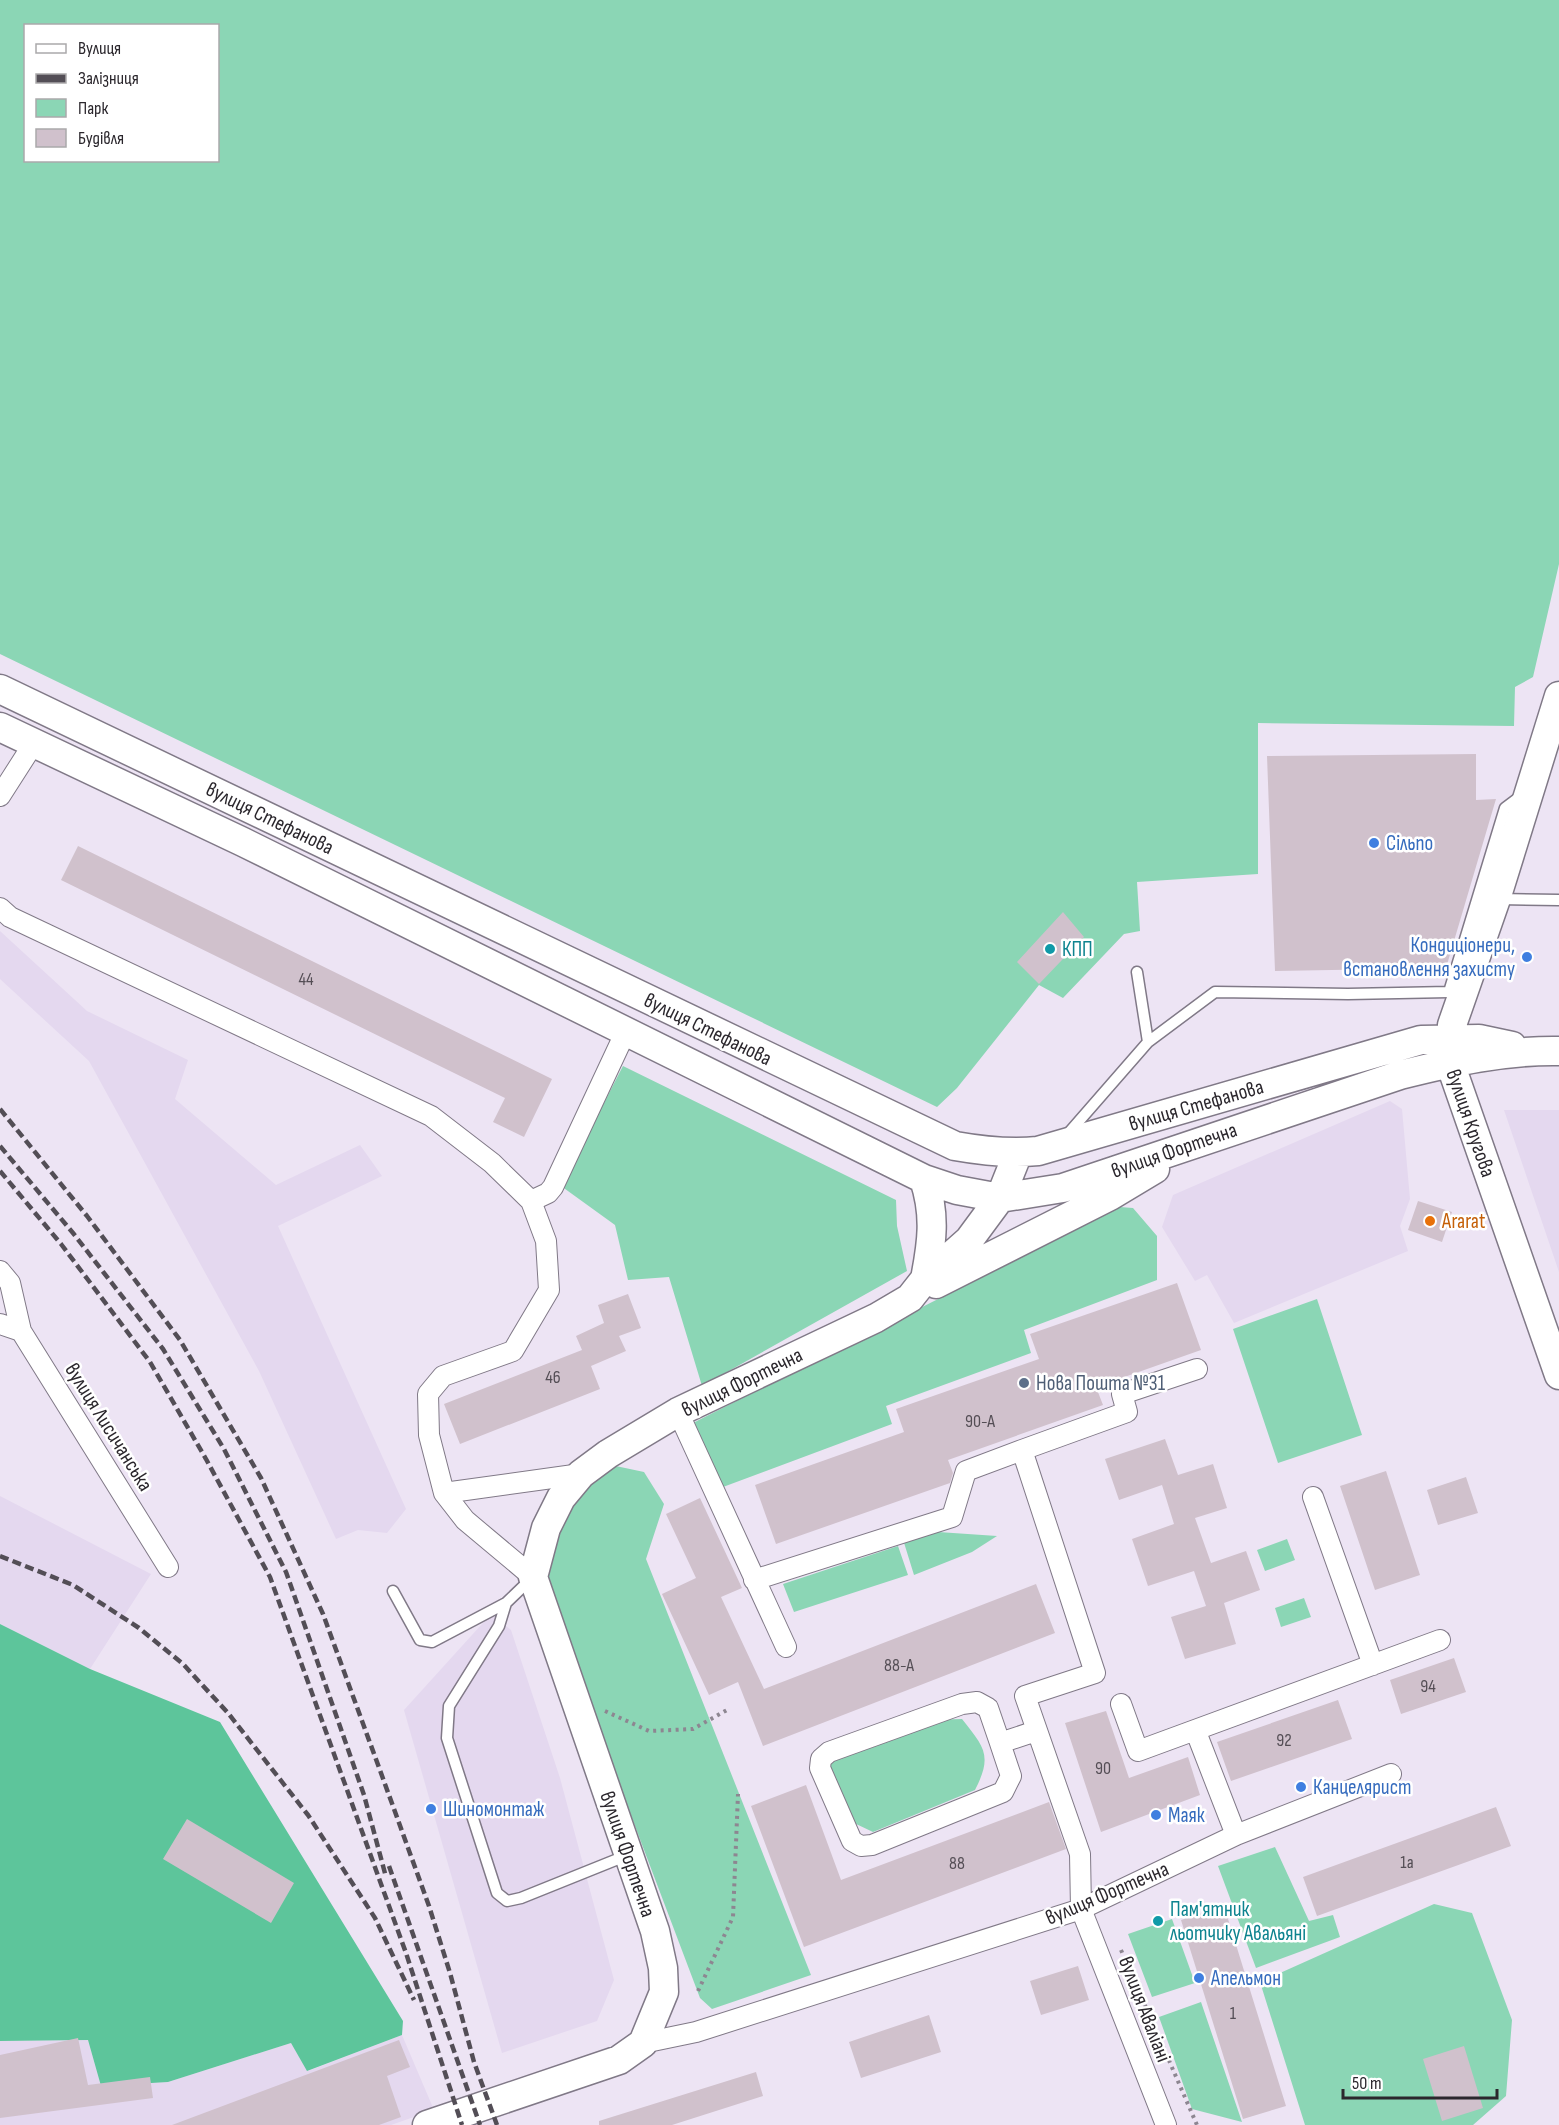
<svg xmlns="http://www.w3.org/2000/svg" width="1559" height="2125" font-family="'Sofia Sans Condensed',sans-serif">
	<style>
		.built { fill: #e4d8ef }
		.green { fill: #8bd6b5; fill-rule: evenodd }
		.forest { fill: #5dc59b }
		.building { fill: #d0c1cc }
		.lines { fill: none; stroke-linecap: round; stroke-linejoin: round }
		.lane-casing { stroke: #807987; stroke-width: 13 }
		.street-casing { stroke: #807987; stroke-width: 22 }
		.secondary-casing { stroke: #807987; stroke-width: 31 }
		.path { stroke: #8d8691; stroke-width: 4; stroke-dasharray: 3 4.5; stroke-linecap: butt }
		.lane { stroke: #fff; stroke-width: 10 }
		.street { stroke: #fff; stroke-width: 20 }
		.secondary { stroke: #fff; stroke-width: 28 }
		.rail { stroke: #534e56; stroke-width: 4.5; stroke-dasharray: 9 4.5; stroke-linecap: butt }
		.shop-dot { fill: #3f7fe0; stroke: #fff; stroke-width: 2 }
		.culture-dot { fill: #0f9aa8; stroke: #fff; stroke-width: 2 }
		.food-dot { fill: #e8710a; stroke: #fff; stroke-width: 2 }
		.service-dot { fill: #5c6f8a; stroke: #fff; stroke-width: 2 }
		.labels { text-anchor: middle; stroke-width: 5; stroke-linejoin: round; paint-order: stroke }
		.number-label { font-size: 18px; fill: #544e55 }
		.street-label { font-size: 21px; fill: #2b272d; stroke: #fff }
		.shop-label { font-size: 21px; fill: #366cbe; stroke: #fff; text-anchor: start }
		.culture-label { font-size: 21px; fill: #0d838f; stroke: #fff; text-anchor: start }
		.food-label { font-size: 21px; fill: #c56008; stroke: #fff; text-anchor: start }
		.service-label { font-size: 21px; fill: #4e5e75; stroke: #fff; text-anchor: start }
	</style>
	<rect width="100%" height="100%" fill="#ede4f4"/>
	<path class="built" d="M0,931L87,1011L188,1060L175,1099L276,1185L360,1145L382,1176L278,1226L406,1509L387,1533L358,1530L336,1539L259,1371L89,1061L0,979Z
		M1390,1101L1402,1109L1410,1199L1400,1226L1408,1251L1234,1323L1207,1275L1195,1281L1162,1227L1173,1195Z
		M1504,1110H1559V1272Z
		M0,1496L151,1574L90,1669L0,1624Z
		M491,1614L511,1630L560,1778L614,1980L597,2021L502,2053L404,1710Z
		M402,2035L434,2110L391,2125H0V2041L88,2040L101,2086L168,2082L291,2043L308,2071Z"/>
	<path class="green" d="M0,0H1559V564L1533,677L1515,687L1514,726L1258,723V874L1137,882L1140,931L1124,934L1063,998L1039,985L957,1088L937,1107L0,654ZM26,26H218V160H26Z
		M623,1066L896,1200L897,1226L907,1271L702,1386L669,1277L628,1280L615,1225L561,1186Z
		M1120,1207L1133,1208L1157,1236V1280L1024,1330L1031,1353L886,1406L892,1424L723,1487L693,1423Z
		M1317,1299L1362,1435L1278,1463L1233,1329Z
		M611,1465L644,1472L664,1504L646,1559L811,1975L712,2009L700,1998L621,1789L544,1571L566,1505Z
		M909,1530L997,1536L972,1552L914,1575L901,1533Z
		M1287,1539L1295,1560L1265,1571L1257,1550Z
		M898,1546L908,1575L794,1612L783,1584Z
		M1304,1598L1311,1617L1281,1627L1275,1608Z
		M962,1719C984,1747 993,1755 975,1790L873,1832L854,1823L829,1765L842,1750L927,1720Z
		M1275,1847L1309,1921L1333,1915L1340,1937L1256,1968L1218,1866Z
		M1434,1904L1472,1913L1512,2020L1506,2096L1473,2125H1305L1260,1982Z
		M1172,1919L1195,1983L1152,1997L1128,1934Z
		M1201,2002L1242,2122L1192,2109L1159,2017Z"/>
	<path class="forest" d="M0,1624L90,1669L220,1722L403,2021L402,2035L307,2071L291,2043L168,2082L101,2086L88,2040L0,2041Z"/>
	<path class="building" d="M1476,754V800L1496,799L1446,968L1275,971L1267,756Z
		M78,846L552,1079L524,1137L493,1122L505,1098L61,880Z
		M1063,912L1084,937L1039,984L1017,962Z
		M1418,1201L1452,1212L1442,1242L1408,1230Z
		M1177,1283L1201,1350L1096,1387L1103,1405L948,1460L953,1473L950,1483L776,1544L755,1485L904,1432L896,1409L1039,1359L1030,1334Z
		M628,1294L641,1328L619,1336L626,1351L591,1366L600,1389L460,1444L444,1404L582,1350L576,1336L604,1323L598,1305Z
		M1165,1439L1178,1475L1213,1464L1227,1508L1195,1518L1211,1563L1246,1551L1260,1590L1224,1603L1236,1644L1185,1659L1171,1617L1206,1606L1194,1571L1148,1586L1132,1539L1174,1524L1162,1485L1119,1500L1105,1459Z
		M1386,1471L1420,1575L1375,1590L1340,1486Z
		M1466,1477L1478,1513L1438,1525L1427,1490Z
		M700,1498L742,1588L721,1597L764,1689L1036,1584L1055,1633L763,1746L738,1682L709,1695L662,1594L696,1578L666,1514Z
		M1454,1658L1466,1692L1401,1714L1390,1680Z
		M1338,1700L1352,1739L1231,1781L1217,1742Z
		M1106,1711L1129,1778L1188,1757L1200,1795L1101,1832L1065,1723Z
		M806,1785L841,1880L1049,1802L1066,1849L804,1947L751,1806Z
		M1496,1807L1511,1846L1317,1916L1303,1877Z
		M187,1819L294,1883L271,1923L163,1859Z
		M1224,1906L1286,2106L1243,2119L1181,1920Z
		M1078,1966L1089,2000L1041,2015L1030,1981Z
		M929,2015L941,2052L861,2078L849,2042Z
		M78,2038L88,2085L150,2077L153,2098L0,2118V2055Z
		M399,2040L410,2067L387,2076L401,2117L379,2125H172Z
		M1464,2046L1483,2108L1442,2121L1423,2059Z
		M756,2072L763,2096L672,2125H599V2121Z"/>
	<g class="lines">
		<g class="lane-casing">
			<path id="lane" d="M1499,899L1559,900
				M1148,1042L1215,992L1348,994L1449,992L1505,808L1521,796
				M1066,1136L1148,1042L1137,972
				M532,1578L506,1603L499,1626L449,1706L447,1738L497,1893L507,1901L521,1898L628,1855
				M393,1591L420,1640L432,1642L506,1603"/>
		</g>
		<g class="street-casing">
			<path id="street" d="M0,796L34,743
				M0,908L10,917L431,1116L492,1163L531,1201L546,1241L549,1290L513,1351L443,1376L428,1394L429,1435L444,1493L465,1520L533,1577
				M531,1201L548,1193L553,1187L626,1031
				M0,1271L10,1283L21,1331
				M0,1324L21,1331L168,1567
				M678,1412L786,1647
				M444,1493L581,1474
				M1313,1497L1373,1665
				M754,1580L952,1517L966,1471L1022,1450
				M1121,1704L1138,1751L1440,1640
				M1196,1732L1236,1835
				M1000,1743L988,1708L977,1702L962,1704L829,1752L821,1759L820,1768L852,1841L861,1846L872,1845L1003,1792L1011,1776L1000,1743L1036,1731
				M643,2043L696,2032L1081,1909L1236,1835L1391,1774
				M1166,2125L1081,1909L1080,1854L1025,1696L1095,1673L1022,1450L1127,1412L1122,1394L1197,1369"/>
		</g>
		<g class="secondary-casing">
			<path id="secondary" d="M0,689L955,1146C983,1151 1009,1154 1038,1151L1421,1040L1479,1039L1512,1046
				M1559,696L1496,899L1452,1025L1450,1063L1559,1375
				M0,727L243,842L924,1179L957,1190L1000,1198L1063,1188L1400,1075C1452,1062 1505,1050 1559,1051
				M924,1179C936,1215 932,1243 925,1279
				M936,1284L1110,1196L1155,1169
				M427,2125L619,2060L643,2043L664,1992L663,1968L655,1931L533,1577L546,1528L561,1498L581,1474L608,1454L678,1412L876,1318L910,1298L925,1279L969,1240L1000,1198L1018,1153"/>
		</g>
		<path class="path" d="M605,1711L649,1731L693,1729L727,1710
			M1121,1950L1197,2125
			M698,1991L733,1917L738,1794"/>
		<use href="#lane" class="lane"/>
		<use href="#street" class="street"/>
		<use href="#secondary" class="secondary"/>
		<path class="rail" d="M0,1109L87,1216L180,1340L261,1478L323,1614L381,1773L429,1906L450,1973L474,2062L497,2125
			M0,1146L73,1233L163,1349L224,1449L286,1572L364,1795L386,1877
			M0,1171L61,1244L150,1362L206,1459L270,1577L406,1953L462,2125
			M0,1556L73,1585L139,1628L183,1664L228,1713L308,1815L375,1918L414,2000
			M389,1866L480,2125"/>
	</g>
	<g class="shop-dot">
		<circle cx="1374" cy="843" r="6"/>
		<circle cx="1527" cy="957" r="6"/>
		<circle cx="1301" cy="1787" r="6"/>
		<circle cx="431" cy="1809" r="6"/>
		<circle cx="1156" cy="1815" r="6"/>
		<circle cx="1199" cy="1978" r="6"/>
	</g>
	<g class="culture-dot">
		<circle cx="1050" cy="949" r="6"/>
		<circle cx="1158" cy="1921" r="6"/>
	</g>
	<circle class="food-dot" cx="1430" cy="1221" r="6"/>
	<circle class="service-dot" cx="1024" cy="1383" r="6"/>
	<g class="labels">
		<g class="number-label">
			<text x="306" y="985">44</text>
			<text x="553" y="1383">46</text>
			<text x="980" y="1427">90-А</text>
			<text x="899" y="1671">88-А</text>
			<text x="1428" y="1692">94</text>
			<text x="1284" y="1746">92</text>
			<text x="1103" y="1774">90</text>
			<text x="1407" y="1868">1а</text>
			<text x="957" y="1869">88</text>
			<text x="1233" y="2019">1</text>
		</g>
		<g class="street-label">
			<text transform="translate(270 818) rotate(26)" y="7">вулиця Стефанова</text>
			<text transform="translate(708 1029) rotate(26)" y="7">вулиця Стефанова</text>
			<text transform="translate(1196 1105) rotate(-16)" y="7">вулиця Стефанова</text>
			<text transform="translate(1471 1123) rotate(71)" y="7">вулиця Кругова</text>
			<text transform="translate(1174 1150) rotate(-19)" y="7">вулиця Фортечна</text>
			<text transform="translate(742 1382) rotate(-26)" y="7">вулиця Фортечна</text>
			<text transform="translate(109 1427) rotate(58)" y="7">вулиця Лисичанська</text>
			<text transform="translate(628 1854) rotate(71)" y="7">вулиця Фортечна</text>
			<text transform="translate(1107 1893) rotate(-23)" y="7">вулиця Фортечна</text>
			<text transform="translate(1145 2009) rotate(69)" y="7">вулиця Аваліані</text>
		</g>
		<g class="shop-label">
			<text x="1386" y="850">Сільпо</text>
			<text x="1515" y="952" text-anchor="end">Кондиціонери,<tspan x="1515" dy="24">встановлення захисту</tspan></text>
			<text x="1313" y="1794">Канцелярист</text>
			<text x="443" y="1816">Шиномонтаж</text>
			<text x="1168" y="1822">Маяк</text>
			<text x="1211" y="1985">Апельмон</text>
		</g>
		<g class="culture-label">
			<text x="1062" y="956">КПП</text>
			<text x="1170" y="1916">Пам'ятник<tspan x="1170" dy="24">льотчику Авальяні</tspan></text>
		</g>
		<g class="food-label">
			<text x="1442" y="1228">Ararat</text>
		</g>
		<g class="service-label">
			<text x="1036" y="1390">Нова Пошта №31</text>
		</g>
	</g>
	<rect x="24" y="24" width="195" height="138" fill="#ffffff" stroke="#aaa9ab" stroke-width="1.5"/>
	<rect x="36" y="44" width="30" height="9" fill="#ffffff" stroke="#aaa9ab" stroke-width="1.5"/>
	<text x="78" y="54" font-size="18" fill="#2b272d">Вулиця</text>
	<rect x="36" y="74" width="30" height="9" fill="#534e56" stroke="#aaa9ab" stroke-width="1.5"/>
	<text x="78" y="84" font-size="18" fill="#2b272d">Залізниця</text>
	<rect x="36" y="99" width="30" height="18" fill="#8bd6b5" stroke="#aaa9ab" stroke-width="1.5"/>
	<text x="78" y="114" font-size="18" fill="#2b272d">Парк</text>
	<rect x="36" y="129" width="30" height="18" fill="#d0c1cc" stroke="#aaa9ab" stroke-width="1.5"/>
	<text x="78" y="144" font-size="18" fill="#2b272d">Будівля</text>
	<path d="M1343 2089v9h154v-9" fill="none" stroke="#2b272d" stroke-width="3"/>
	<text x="1352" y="2089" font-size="18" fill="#2b272d" stroke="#ffffff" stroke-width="4.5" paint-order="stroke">50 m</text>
</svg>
